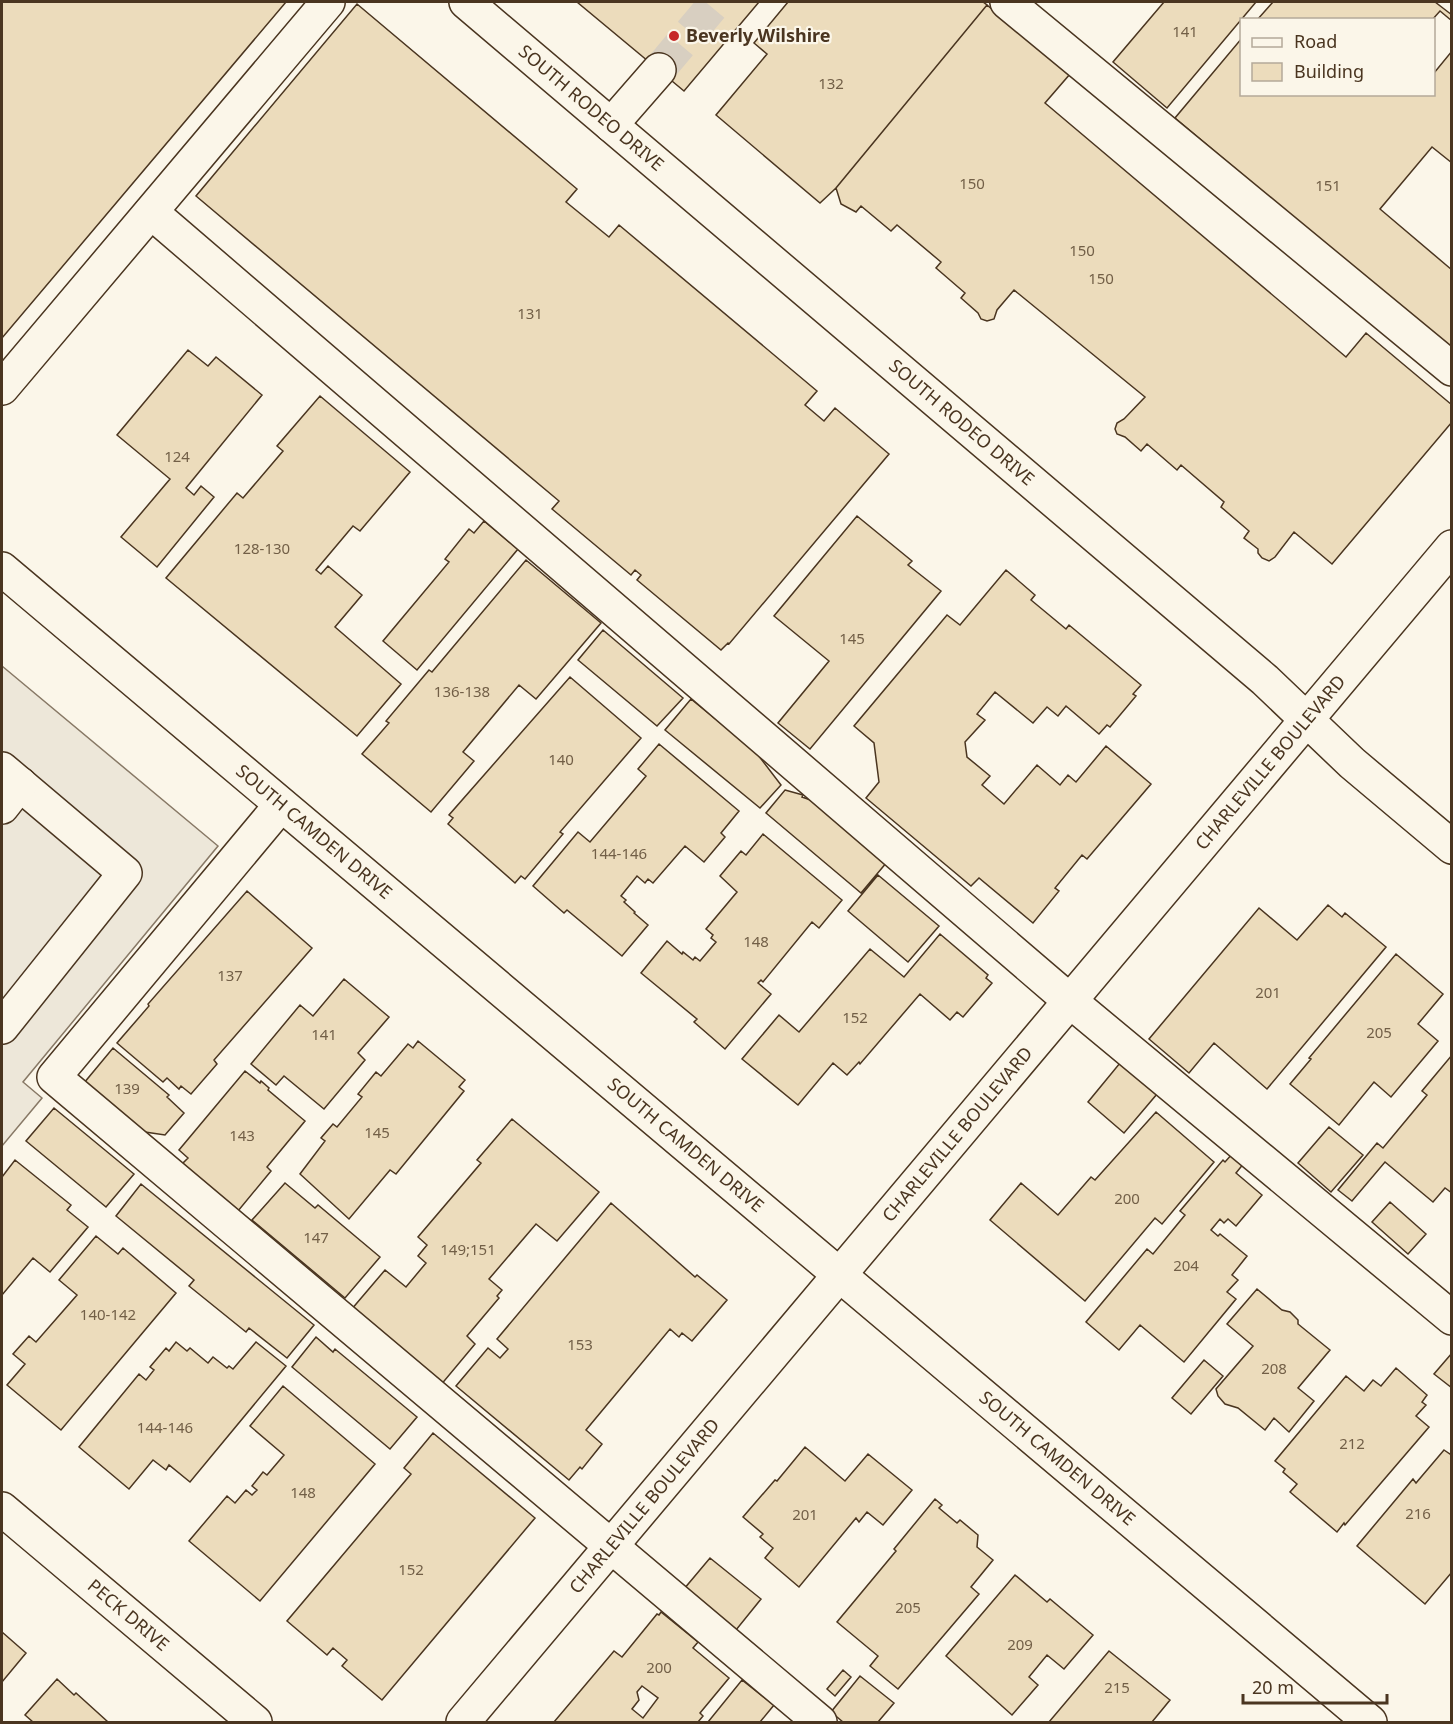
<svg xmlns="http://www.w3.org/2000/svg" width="1453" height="1724" font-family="'Noto Sans',sans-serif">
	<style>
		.parking { fill: #ede7d9; stroke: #887966; stroke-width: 1.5 }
		.building { fill: #ecdcbc; stroke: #4a3520; stroke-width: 1.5; fill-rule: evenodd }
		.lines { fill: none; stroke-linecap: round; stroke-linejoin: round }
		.minor-tunnel { stroke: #d8cfc1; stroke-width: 33; stroke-dasharray: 33 16; stroke-linecap: butt }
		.minor-casing { stroke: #4a3520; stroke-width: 36 }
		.minor { stroke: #fbf6e9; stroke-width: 33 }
		.poi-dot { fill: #c62828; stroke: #fbf6e9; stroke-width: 2 }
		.labels { text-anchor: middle; stroke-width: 4.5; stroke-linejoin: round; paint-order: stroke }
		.number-label { font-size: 15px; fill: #725f47 }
		.poi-label { font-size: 18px; font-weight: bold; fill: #4a3520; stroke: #fbf6e9; text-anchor: start }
		.street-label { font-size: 18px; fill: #4a3520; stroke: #fbf6e9 }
	</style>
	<rect width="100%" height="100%" fill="#fbf6e9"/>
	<path class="parking" d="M2,666L218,846L23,1082L42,1098L2,1146Z"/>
	<path class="building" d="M2,2H286L2,338Z
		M577,2H759L684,91Z
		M788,2H983L987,5L836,188L820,203L716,115L767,54L754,43Z
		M1164,2H1256L1167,108L1113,62Z
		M1273,2H1435L1452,15V21L1440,11L1432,20H1257Z
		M357,4L577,189L566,202L609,237L619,225L817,391L805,405L824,421L835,408L889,454L729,644L728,643L721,650L637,580L641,575L635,570L631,575L552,509L559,501L196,196Z
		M987,5L1070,74L1045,103L1346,357L1366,333L1452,405V422L1332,564L1294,532L1275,557L1269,561L1262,558L1258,553V549L1244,538L1249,531L1221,507L1224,502L1181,465L1177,470L1147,444L1141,451L1125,437L1117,434L1115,429L1117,423L1124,419L1145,397L1014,290L997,310L994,319L987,321L981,319L978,313L961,298L965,293L936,268L941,262L897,225L891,231L861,206L856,212L841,204L836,188Z
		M1242,38V94H1434V73L1452,51V163L1432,147L1380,209L1452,270V351L1175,118Z
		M188,350L208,366L216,357L262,395L186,488L194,495L201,486L214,497L157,567L121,537L170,479L117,435Z
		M320,396L410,472L360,531L353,526L316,570L321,574L328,566L362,595L335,627L401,684L357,736L166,578L237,493L243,498L283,451L277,446Z
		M857,516L912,561L908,565L941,591L810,749L778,723L829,661L774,616Z
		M484,521L518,549L417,670L383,641L449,562L445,559L469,529L474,533Z
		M526,560L601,623L536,699L519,685L463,752L474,761L431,812L362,754L389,723L386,721L429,670L432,672Z
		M1006,570L1035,595L1031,600L1066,629L1069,625L1141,685L1133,694L1136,696L1110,727L1107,725L1099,734L1066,706L1058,716L1047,707L1033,723L995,692L977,714L985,720L965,742L967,757L990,776L982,785L1004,804L1037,765L1060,785L1068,775L1076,782L1106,746L1151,784L1087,859L1082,855L1055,888L1059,891L1033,923L979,878L971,886L866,798L879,782L874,743L854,726L947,615L960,625Z
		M603,630L683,698L657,726L578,660Z
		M570,677L641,738L560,832L563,834L525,879L521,876L515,883L448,824L453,818L449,815Z
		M691,699L755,751L781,785L760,808L665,730Z
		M659,744L739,811L721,833L725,837L704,862L685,846L653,883L648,879L645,883L637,876L621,896L626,900L624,902L635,912L634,913L648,925L622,956L567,910L564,913L533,886L578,832L590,842L646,776L638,769Z
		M785,790L803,795L802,797L819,803L887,862L861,893L766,813Z
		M763,834L842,900L819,928L812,922L763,982L761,980L758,983L771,994L725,1049L694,1022L697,1019L641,973L667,941L682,954L683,952L693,960L695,957L700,961L716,942L711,938L713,935L706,929L737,892L720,876L741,851L746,855Z
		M878,875L939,926L908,962L848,911Z
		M247,891L312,948L214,1060L217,1064L191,1094L181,1086L179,1089L167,1078L163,1082L117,1043L149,1006L148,1004Z
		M1328,905L1342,917L1345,913L1386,947L1267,1089L1214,1043L1189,1073L1149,1039L1259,908L1297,940Z
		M940,934L988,975L986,978L992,983L963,1017L957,1012L950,1020L920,994L860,1064L859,1062L847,1075L833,1063L798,1105L742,1059L779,1015L799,1032L870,949L904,977Z
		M1396,954L1443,994L1418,1024L1438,1041L1391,1097L1374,1082L1339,1125L1290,1084L1311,1059L1309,1058Z
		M344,979L389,1017L358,1053L365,1060L324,1109L284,1076L276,1085L251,1064L300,1005L313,1016Z
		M418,1041L465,1080L459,1087L464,1091L396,1174L390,1170L349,1219L300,1174L325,1141L321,1138L333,1124L337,1127L362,1097L358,1094L376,1072L381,1076L408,1044L413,1048Z
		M113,1048L169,1095L167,1097L184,1113L165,1135L145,1132L84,1083Z
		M1452,1055V1193L1445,1188L1433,1202L1385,1162L1352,1201L1338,1190L1377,1143L1383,1148L1427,1095L1422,1091Z
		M1120,1063L1157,1094L1124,1133L1088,1102Z
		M245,1071L260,1083L261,1081L269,1088L268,1090L305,1121L267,1167L271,1171L238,1211L182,1164L188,1158L179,1150Z
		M54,1108L134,1174L106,1207L26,1141Z
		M1156,1112L1214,1162L1162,1224L1155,1218L1085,1301L990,1220L1021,1183L1058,1215L1091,1177L1095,1180Z
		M512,1119L599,1192L557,1241L536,1224L489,1279L502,1290L497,1296L499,1298L467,1336L475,1344L440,1386L351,1310L385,1270L406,1287L426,1263L418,1256L427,1245L418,1237L481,1163L477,1160Z
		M1329,1127L1363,1155L1331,1192L1298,1163Z
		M1233,1153L1245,1162L1236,1173L1262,1195L1236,1226L1228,1219L1224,1223L1220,1219L1211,1230L1218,1236L1220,1234L1247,1256L1232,1275L1238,1280L1227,1292L1236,1299L1184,1362L1140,1325L1119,1350L1086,1322L1147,1249L1153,1254L1185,1215L1180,1211L1223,1160L1225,1162Z
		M15,1160L71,1205L67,1210L88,1227L50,1272L33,1258L2,1295V1177Z
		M285,1183L315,1208L318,1205L380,1257L345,1298L252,1220Z
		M141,1184L314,1325L287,1358L249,1328L246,1332L189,1286L194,1280L116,1216Z
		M1390,1202L1426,1234L1408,1254L1372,1222Z
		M611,1203L695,1277L697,1275L727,1300L692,1341L682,1333L679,1337L670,1329L586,1430L602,1444L582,1469L580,1467L569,1480L456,1386L488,1348L500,1358L508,1349L497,1339Z
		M96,1236L118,1254L123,1248L176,1293L61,1430L7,1385L25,1364L13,1354L29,1336L36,1342L77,1295L59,1280Z
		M1257,1289L1282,1310L1290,1312L1298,1320V1324L1330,1350L1298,1388L1314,1401L1289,1432L1274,1418L1265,1430L1238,1408L1225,1404L1218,1396L1216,1389L1253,1346L1227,1324Z
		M316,1337L333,1352L335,1349L417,1417L390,1449L292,1367Z
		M176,1342L187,1351L190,1348L208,1363L213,1357L227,1368L229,1366L233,1369L256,1342L286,1366L190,1482L169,1465L166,1470L153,1460L129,1489L79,1447L139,1374L146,1380L154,1370L150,1367L166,1348L169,1351Z
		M1452,1353V1388L1434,1374Z
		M1204,1360L1223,1376L1191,1414L1172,1398Z
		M1396,1368L1427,1395L1422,1402L1426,1405L1416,1416L1429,1427L1345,1525L1344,1523L1337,1532L1290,1492L1297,1484L1283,1472L1285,1469L1275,1461L1346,1376L1364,1391L1373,1380L1381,1386Z
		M283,1386L375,1464L260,1601L189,1541L227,1496L235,1503L246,1490L252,1495L257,1490L252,1486L263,1472L267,1475L284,1455L250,1426Z
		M433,1433L535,1518L382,1700L342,1666L347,1660L333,1648L327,1655L287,1621L411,1474L404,1468Z
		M805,1447L845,1481L868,1454L912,1490L883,1525L867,1512L859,1522L856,1518L799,1587L765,1558L773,1548L760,1537L763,1534L743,1517L775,1480L777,1481Z
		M1444,1450L1450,1454L1452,1452V1572L1425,1604L1357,1546L1413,1479L1416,1483Z
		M935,1499L942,1505L939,1508L957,1523L960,1520L978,1535L977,1547L993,1560L971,1587L979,1594L898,1689L870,1666L878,1656L837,1622L896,1551L894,1549Z
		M710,1558L761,1599L736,1630L684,1589Z
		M1015,1575L1047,1602L1050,1599L1093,1635L1064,1669L1047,1655L1029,1677L1038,1685L1012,1715L946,1656Z
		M661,1612L698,1642L693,1648L729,1678L700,1713L703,1716L698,1722H554L614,1651L622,1657L657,1614L659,1615ZM642,1686L658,1698L643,1718L632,1709L639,1700L637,1692Z
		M2,1632L26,1653L2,1682Z
		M1109,1651L1170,1700L1152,1722H1049Z
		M843,1670L851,1677L835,1696L827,1689Z
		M860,1676L894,1703L878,1722H843L831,1712Z
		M57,1679L74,1695L76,1693L108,1722H33L25,1715Z
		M742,1680L774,1705L760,1722H708Z"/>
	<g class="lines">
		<path class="minor-tunnel" d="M659,70L716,2"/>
		<g class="minor-casing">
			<g id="minor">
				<path id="s1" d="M466,2L1265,680L1352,763L1452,847"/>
				<path d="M1007,2L1452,369"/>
				<path d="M611,125L659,70"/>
				<path d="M151,212L1070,1001L1452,1318"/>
				<path d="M2,388L328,2"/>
				<path id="s2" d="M2,569L1370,1722"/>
				<path d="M2,769L125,873L2,1027"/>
				<path d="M281,805L54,1077L820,1722"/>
				<path d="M2,807L20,784"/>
				<path id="s3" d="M2,1509L255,1722"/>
				<path id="s4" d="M463,1722L1452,547"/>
			</g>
		</g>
		<use href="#minor" class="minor"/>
	</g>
	<circle class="poi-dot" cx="674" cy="36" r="6"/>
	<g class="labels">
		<g class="number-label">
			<text x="1185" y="37">141</text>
			<text x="831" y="89">132</text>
			<text x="972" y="189">150</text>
			<text x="1328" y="191">151</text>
			<text x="1082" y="256">150</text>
			<text x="1101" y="284">150</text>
			<text x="530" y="319">131</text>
			<text x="177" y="462">124</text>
			<text x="262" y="554">128-130</text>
			<text x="852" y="644">145</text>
			<text x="462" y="697">136-138</text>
			<text x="561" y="765">140</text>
			<text x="619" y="859">144-146</text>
			<text x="756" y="947">148</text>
			<text x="230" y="981">137</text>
			<text x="1268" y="998">201</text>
			<text x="855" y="1023">152</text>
			<text x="1379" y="1038">205</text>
			<text x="324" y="1040">141</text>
			<text x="127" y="1094">139</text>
			<text x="377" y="1138">145</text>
			<text x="242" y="1141">143</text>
			<text x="1127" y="1204">200</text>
			<text x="316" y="1243">147</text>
			<text x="468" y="1255">149;151</text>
			<text x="1186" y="1271">204</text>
			<text x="108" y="1320">140-142</text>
			<text x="580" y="1350">153</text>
			<text x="1274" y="1374">208</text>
			<text x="165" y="1433">144-146</text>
			<text x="1352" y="1449">212</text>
			<text x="303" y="1498">148</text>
			<text x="1418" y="1519">216</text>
			<text x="805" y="1520">201</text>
			<text x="411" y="1575">152</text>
			<text x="908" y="1613">205</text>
			<text x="1020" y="1650">209</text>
			<text x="659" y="1673">200</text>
			<text x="1117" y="1693">215</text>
		</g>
		<g class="poi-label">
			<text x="686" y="42">Beverly Wilshire</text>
		</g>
		<g class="street-label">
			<text dy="6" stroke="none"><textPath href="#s1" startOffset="164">SOUTH RODEO DRIVE</textPath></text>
			<text dy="6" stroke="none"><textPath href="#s1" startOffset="650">SOUTH RODEO DRIVE</textPath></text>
			<text dy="6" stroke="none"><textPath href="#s4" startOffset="1254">CHARLEVILLE BOULEVARD</textPath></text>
			<text dy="6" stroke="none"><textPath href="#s2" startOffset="408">SOUTH CAMDEN DRIVE</textPath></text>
			<text dy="6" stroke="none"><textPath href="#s4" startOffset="768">CHARLEVILLE BOULEVARD</textPath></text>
			<text dy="6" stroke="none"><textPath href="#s2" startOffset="894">SOUTH CAMDEN DRIVE</textPath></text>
			<text dy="6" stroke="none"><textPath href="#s2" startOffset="1380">SOUTH CAMDEN DRIVE</textPath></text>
			<text dy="6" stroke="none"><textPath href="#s4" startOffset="282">CHARLEVILLE BOULEVARD</textPath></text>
			<text dy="6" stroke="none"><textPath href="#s3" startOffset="165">PECK DRIVE</textPath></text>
		</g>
	</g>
	<rect width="1453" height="1724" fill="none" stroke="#4a3520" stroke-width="6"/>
	<rect x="1240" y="18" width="195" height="78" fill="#fbf6e9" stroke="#b4a999" stroke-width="1.5"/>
	<rect x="1252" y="38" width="30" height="9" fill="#fbf6e9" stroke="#b4a999" stroke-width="1.5"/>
	<text x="1294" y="48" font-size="18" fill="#4a3520">Road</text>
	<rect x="1252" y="63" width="30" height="18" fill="#ecdcbc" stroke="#b4a999" stroke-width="1.5"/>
	<text x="1294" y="78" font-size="18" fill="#4a3520">Building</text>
	<path d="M1243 1694v9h144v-9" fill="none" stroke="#4a3520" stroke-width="3"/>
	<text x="1252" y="1694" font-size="18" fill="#4a3520" stroke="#fbf6e9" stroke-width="4.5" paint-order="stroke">20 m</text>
</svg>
